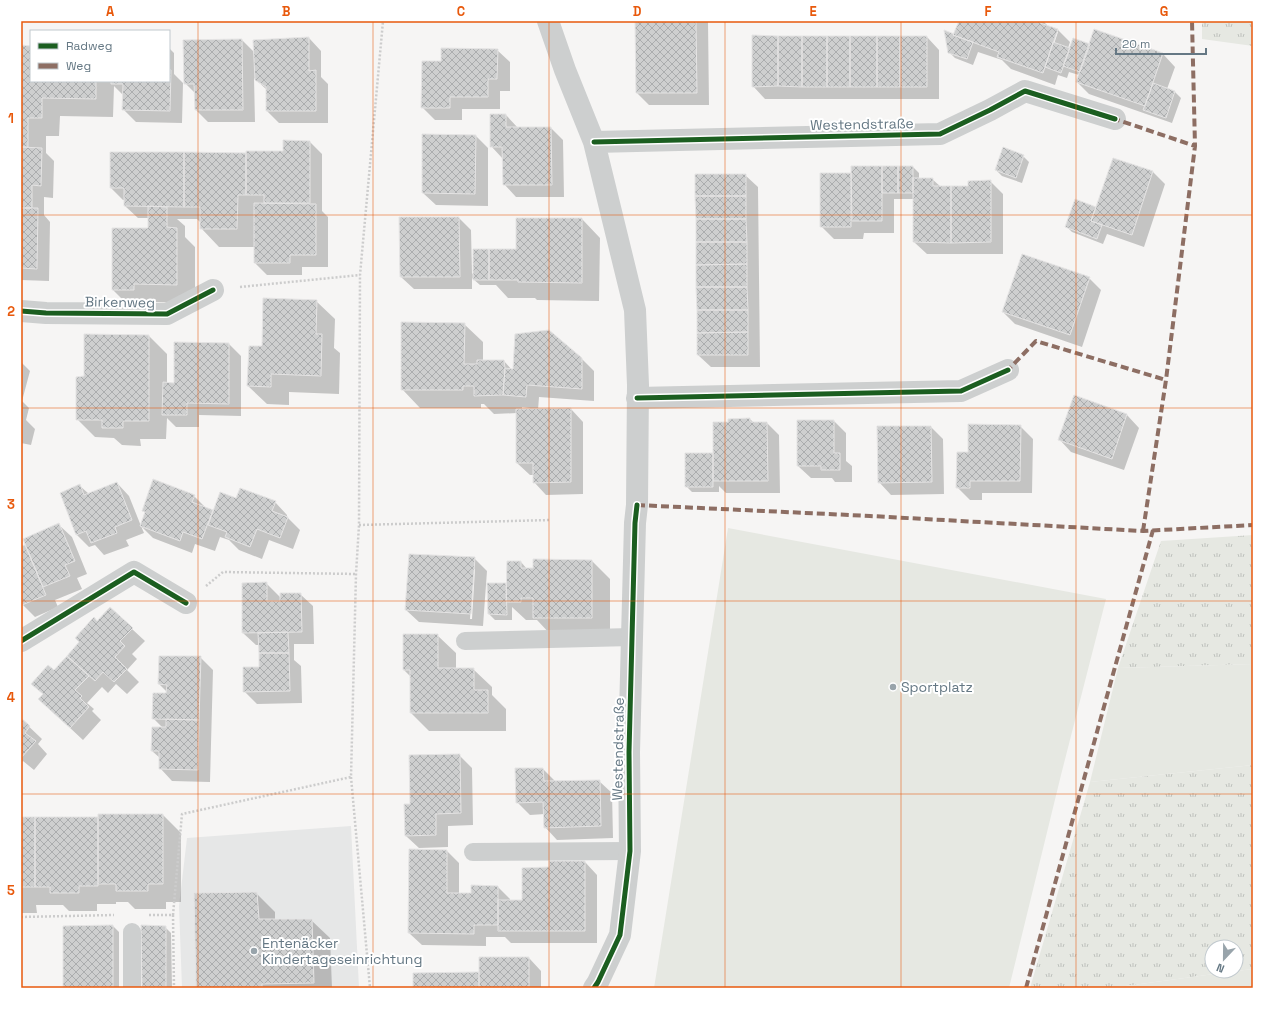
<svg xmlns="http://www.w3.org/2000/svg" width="1274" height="1009" font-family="'Space Grotesk',sans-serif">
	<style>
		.built { fill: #e6e7e7 }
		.grass { fill: url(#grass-tufts) }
		.garden { fill: #e6e8e2 }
		.shadow { fill: #0003; fill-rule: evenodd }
		.building { fill: url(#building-cross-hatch); stroke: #e5e4e4 }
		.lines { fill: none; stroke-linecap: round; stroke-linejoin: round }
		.path { stroke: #ccc; stroke-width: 2.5; stroke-dasharray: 2 2; stroke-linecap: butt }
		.lane { stroke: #cdcfcf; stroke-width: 18 }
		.street { stroke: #cdcfcf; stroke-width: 22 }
		.quiet { stroke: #8d6e63; stroke-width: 4; stroke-dasharray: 8 4; stroke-linecap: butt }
		.cycleway-casing { stroke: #fff; stroke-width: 8 }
		.cycleway { stroke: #1b5e20; stroke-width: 5 }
		.grid { fill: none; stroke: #e8590c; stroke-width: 1; stroke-opacity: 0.55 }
		.poi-dot { fill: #98a4ab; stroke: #fff; stroke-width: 1.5 }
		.labels { text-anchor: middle; stroke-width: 4; stroke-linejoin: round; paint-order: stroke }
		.street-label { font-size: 14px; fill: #657884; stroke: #fff }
		.poi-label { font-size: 14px; fill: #657884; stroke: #fff; text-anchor: start }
		.neatline { fill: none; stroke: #e8590c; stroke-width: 1.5 }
		.grid-label { font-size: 13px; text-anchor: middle; font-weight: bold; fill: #e8590c }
	</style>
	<defs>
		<pattern id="grass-tufts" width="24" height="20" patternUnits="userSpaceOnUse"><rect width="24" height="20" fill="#e6e8e2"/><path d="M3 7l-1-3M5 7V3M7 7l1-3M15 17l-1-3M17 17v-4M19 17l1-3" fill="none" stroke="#bec1bd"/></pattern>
		<pattern id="building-cross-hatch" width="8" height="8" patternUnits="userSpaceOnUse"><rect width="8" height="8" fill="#cecfcf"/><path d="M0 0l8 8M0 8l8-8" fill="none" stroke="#abadae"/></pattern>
	</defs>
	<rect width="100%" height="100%" fill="#f6f5f4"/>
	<path class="built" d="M351,826L359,988H182L179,906L187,838Z"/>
	<path class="grass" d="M1202,21H1253V46L1202,39Z
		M1253,535V664L1118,668L1161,541Z
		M1253,765V969L1236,971V947H1212V971H1236L1111,988H1030L1090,782Z"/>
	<path class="garden" d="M728,528L1106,599L1061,775L1009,988H654Z
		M1253,664V765L1090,782L1118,668Z
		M1253,969V988H1111L1236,971Z"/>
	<path class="shadow" d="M636,21H708L709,105H649L637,93Z
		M960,21H1043L1049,27L1058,30L1070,42L1068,48L1090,45L1095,31L1163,54L1175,67L1167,89L1175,92L1181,98L1172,123L1089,94L1077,82L1079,75L1069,72L1067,78L1058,75L1055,85L1011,69L1002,60L978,52L973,65L955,58L949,52ZM1056,31L1058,32L1054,44H1052Z
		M927,37L939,50V99H765L753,86Z
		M309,38L321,51V77L328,84V123H279L267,111V90L254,78L255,122H208L196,110V94L185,83L242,40L255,53V41Z
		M21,46L31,47V81H169V48L174,53V74L183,83L182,123L136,122L123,109L124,96L114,86L113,117L60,116L59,136H46V153L54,161L53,198L44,197V215L50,222L49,281L21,280Z
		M497,50L510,62V91H500V109H462V120H435L422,107L442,62Z
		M506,115L518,128H551L563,140L564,197H516L504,184L503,159L491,146Z
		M476,136L488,148V206L436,205L423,193Z
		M284,142H310L322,154V211L328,217V267H302V275H267L255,263V247H219L201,228V223L197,219H177L185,226V237L195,247V303L151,302L152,308H131L113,290L149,229V218H138L125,206V200H123L111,188L247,154L284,152Z
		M1023,156L1029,162L1022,183L1002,176L996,170Z
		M913,167L919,173V179H932L941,187H969L990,181L1003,194V254H927L914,242V199H894V233H864L863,239H834L821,226V174H852Z
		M1153,172L1165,184L1144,247L1107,234L1103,244L1072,232L1066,226Z
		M745,175L758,187L760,367H711L698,355Z
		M459,218L471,230L472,274L517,250L582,219L600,238L599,301L537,300L535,298H508L496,285H480L472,278V289H414L401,277Z
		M1089,278L1101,290L1082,347L1015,324L1003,312Z
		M316,301L335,319L334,348L340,353L339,394L289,392V405L267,404L248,386L250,347H263Z
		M464,324L483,342V361H504L512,370L581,358L594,371V401L539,397L538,410L571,409L583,422V494L546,495L534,482V475H530L517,463V413L494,414L484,404H481V408H420L402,389ZM522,407L530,408V410H522Z
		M149,336L167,354V383L175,384L229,344L241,356V416L199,415V427H176L167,418L166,439H140L141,446L122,445L114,438L95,437L77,419L85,377Z
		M21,362L30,371L22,401L29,408L26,420L35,429L31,445L21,443Z
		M1074,397L1127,415L1139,428L1124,470L1071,452L1059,439Z
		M750,419L754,423H767L779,435L780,493H726L719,486V492H692L686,486L714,454L729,423Z
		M834,421L846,433V461L852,466V482H835L832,478H811L798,466Z
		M1020,426L1033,439L1032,493H982V500H970L957,487L969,453Z
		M931,427L943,439L944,494L891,495L879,482Z
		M117,483L129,496L141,526L146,513L143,511L194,496L207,509L214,511L237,499L275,502L287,515V517L300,530L293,549L269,540L262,559L239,550L229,540L220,537L215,551L195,544L192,553L153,538L141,526L144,533L126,540L129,546L104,555L95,545L89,547L77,535L61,493L80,486L89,494Z
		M59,525L72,537L87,574L77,578L82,589L55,600L58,607L35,617L23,605L21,601V548Z
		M474,558L487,571L483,626L419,622L406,610ZM473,569H475L472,619H470Z
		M592,561L610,579V636H552L537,620H526L512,607V620H495L489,614L488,584H507L521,562L527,569Z
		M266,583L281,598L300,594L313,606L314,644H294V660L301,666L302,703L257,704L244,691L260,668V645H256L243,633Z
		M98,622L132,629L145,641L132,654L137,659L127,670L139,682L127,694L116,684L108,693L102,687L87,703L94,709L92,711L101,720L83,740L39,699L44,695L33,684L54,671Z
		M437,635L456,653V669H473L492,687V695L506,709V731H429L411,713V677L404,670Z
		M200,657L213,670L210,782L172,781L160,768V758L152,751L163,728L153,718L167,694V692L159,684Z
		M21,719L42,739L38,744L47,754L34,770L23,761L21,763Z
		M459,755L472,768L473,825L448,826V847L419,848L406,836L411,805Z
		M543,769L555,781H599L612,793L613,838L557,840L545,827V814L530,815L517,802Z
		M163,815L181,833V902H166V909H135L128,902H116V904H97V911H69L63,905H36L37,913H21V818H99Z
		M447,851L459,863V894H472L498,887L510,899V901H523L550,868L585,862L597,875V943H511L505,937H486V946L422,945L409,933Z
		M256,893L275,912V920H311L330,938L332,988H197Z
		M113,926L119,932V988H64Z
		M165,927L171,933L172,988H143V987Z
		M529,958L541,971V988H414L480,973Z"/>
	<path class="building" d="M635,21H696L697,93H636Z
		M959,21H1040V23L1058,29L1043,73L997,57L999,52L953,35Z
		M1094,29L1163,53L1145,106L1076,82Z
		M944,30L954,34L953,35L973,42L967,59L948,53Z
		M752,35L778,36V86L752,87Z
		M778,36H802V87L778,86Z
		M802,36H827V87H802Z
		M827,36H850V87H827Z
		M850,36H877V87H850Z
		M877,36H900V87H877Z
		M900,36H927V87H900Z
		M309,37V71L316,70V111H266V87L255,80L253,40Z
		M1073,38L1090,44L1080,72L1063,66Z
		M242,39L243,110H195L194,84H184L183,40Z
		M1053,42L1070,48L1061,73L1045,67Z
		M21,45L31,46V81H96V99L42,98V118H28V147H21Z
		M441,48L498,49L497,79H488V97H450V108H421L422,61H441Z
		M169,69L171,70L170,111L122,110L123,84H111V81H169Z
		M1153,83L1175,91L1166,118L1143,110Z
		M490,114H506V127H551L552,185H503L502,147H490Z
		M422,134L476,135L475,194L422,193Z
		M283,140L310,141V203H264V195H246V151H283Z
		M21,147L42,148L41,186L32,185V208H21Z
		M1003,147L1024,155L1016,178L995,170Z
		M110,152H184V207L124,206V188H110Z
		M184,152L246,153V195H238L237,229H200V207H184Z
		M1113,158L1153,171L1132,235L1091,221Z
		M851,166H882V221H852Z
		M882,166H898V193H882Z
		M898,166H913V193H898Z
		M820,173H851V227H820Z
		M695,174H746V196H695Z
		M913,178H933V186H951V243L913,242Z
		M991,180V242L951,243V186H968V181Z
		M695,196H746V219H696Z
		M1075,199L1096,207L1091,221L1102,225L1097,239L1065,227Z
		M254,203L316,204V255H290V263H254Z
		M148,206L167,207V227L177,228V285L134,284V290H112V228H148Z
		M21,208H38L37,269L21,268Z
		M399,217H459L460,277H400Z
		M516,218H582V283L518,282V280H489V249H516Z
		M696,219H746L747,242H696Z
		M696,242H747V264L696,265Z
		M473,249H489V280H473Z
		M1022,254L1090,277L1070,335L1002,312Z
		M747,264V287H696V265Z
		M696,287H747L748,310H697Z
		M263,298L317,300L316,334H322L321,376L271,374V387L247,386L249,346H262Z
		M697,310H748V332L697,333Z
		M401,322L465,323L464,364H477V360H504L505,368L503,395L474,396V386H463V390H401Z
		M549,330L582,358V389L527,385L526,397L503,395L505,368L513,369L515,334Z
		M748,332V355H697V333Z
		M84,334L149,335V421H123V428H102V420H76V377L84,376Z
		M174,342L229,343V404L187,403V415H162L163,382L174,383Z
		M1074,395L1127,414L1112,459L1058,440Z
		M571,408V482L533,483V463H516V409Z
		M750,418V422H767L768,481H713V422H728V419Z
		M797,420H834V453H840V470H821V466H797Z
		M968,424L1021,425L1020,481H970V488H956L957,452H968Z
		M877,426H931L932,482L878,483Z
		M685,453H713V487H685Z
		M153,479L195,495L192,502L213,510L202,539L183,532L180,541L140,526L145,512L142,511Z
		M117,482L132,520L115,527L117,533L91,543L86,531L76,535L60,493L80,484L84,495Z
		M240,488L276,501L272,511L288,517L280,538L257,529L250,547L225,537L227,532L208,525L220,492L236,498Z
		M59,523L75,561L65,565L70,576L43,587L23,539Z
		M25,545L46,595L22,605L21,546Z
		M409,554L475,557L471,614L405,610Z
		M533,559L592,560V618H533V598H521V602H506L507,561H521V568H533Z
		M267,582V601H280V593H301L302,632L242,633V583Z
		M487,583H506L507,615L488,614Z
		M110,607L133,628L120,641L125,646L115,657L127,669L114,682L103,672L95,681L67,656L79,642L75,638L94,617L97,621Z
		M288,632L289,653H259L258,633Z
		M403,634H438V668H474V690H488V713H410V670H403Z
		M259,653H289L290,691L243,692V667H259Z
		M67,656L89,676L75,690L82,696L80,698L89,707L70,728L38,699L43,694L31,684L48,665L54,670Z
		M159,656H201L199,720L152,719L153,693H166L167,685L158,684Z
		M21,718L30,726L25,733L36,741L21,758Z
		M166,719L199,720L198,770L159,769V751H151L152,727H166Z
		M460,754L461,813L436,814V835L405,836L404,804H410L409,755Z
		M515,768H543L544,781L600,780L601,826L544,828L543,802L516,803Z
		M98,814H163V884H148V891H116V884H98Z
		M21,817H35V887H21Z
		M35,817H98V886H79V893H50V887H35Z
		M409,849L447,850V893H471V885L498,886V925H474V934L408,933Z
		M549,861H585V931H498V900H522V868L549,867Z
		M257,892L259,919H312L314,983L262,984V988H196L194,893Z
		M113,925V988H63V926Z
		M141,925L166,926V987L142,988Z
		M479,957H529V988H479Z
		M479,972V988H413V973Z"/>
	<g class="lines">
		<path class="path" d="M240,287L360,275
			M359,525L550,520
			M206,586L223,572L356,574
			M351,777L370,988
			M149,915H173L182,814L351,777L356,574L359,525L360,275L383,21
			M173,915L174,988
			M21,917L114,915"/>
		<path class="lane" d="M465,641L632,637
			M473,852L630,851
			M132,932V988"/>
		<path class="street" d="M548,21L565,70L594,142L635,310L638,385L637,505L635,523L629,752L630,851L620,935L598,982L594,988
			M594,142L940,134L990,110L1025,91L1115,119
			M21,311L46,313L167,314L213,290
			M637,398L961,391L1008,370
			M21,641L134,572L186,603"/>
		<path class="quiet" d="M1112,118L1195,146
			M1005,371L1008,370L1036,341L1166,380
			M637,505L870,516L1143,531L1253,525
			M1143,531L1166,380L1195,146L1192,21
			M1026,988L1153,530"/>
		<g class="cycleway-casing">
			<path id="cycleway" d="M594,142L940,134L990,110L1025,91L1115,119
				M21,311L46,313L167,314L213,290
				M637,398L961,391L1008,370
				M21,641L134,572L186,603
				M594,988L598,982L620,935L630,851L629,752L635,523L637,505"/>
		</g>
		<use href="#cycleway" class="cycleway"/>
	</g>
	<path class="grid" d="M198,21V988M373,21V988M549,21V988M725,21V988M901,21V988M1076,21V988M21,215H1253M21,408H1253M21,601H1253M21,794H1253"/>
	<g class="poi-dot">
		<circle cx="893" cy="687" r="4"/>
		<circle cx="254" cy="951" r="4"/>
	</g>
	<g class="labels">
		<g class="street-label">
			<text transform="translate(862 124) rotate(-1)" y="5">Westendstraße</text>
			<text transform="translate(120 302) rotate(1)" y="5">Birkenweg</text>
			<text transform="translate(618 749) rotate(-89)" y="5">Westendstraße</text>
		</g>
		<g class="poi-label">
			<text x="901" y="692">Sportplatz</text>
			<text x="262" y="948">Entenäcker<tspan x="262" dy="16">Kindertageseinrichtung</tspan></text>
		</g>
	</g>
	<rect width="1274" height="1009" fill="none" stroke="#ffffff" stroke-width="44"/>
	<rect x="30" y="30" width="140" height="52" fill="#ffffff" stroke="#c1c9ce"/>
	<rect x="38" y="43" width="20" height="6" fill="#1b5e20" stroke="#c1c9ce"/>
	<text x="66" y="50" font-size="12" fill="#657884">Radweg</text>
	<rect x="38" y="63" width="20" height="6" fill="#8d6e63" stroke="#c1c9ce"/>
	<text x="66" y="70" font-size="12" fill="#657884">Weg</text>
	<g transform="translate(1224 959) rotate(202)"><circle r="19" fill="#ffffff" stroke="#c1c9ce"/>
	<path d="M0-3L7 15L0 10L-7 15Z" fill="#98a4ab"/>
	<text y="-6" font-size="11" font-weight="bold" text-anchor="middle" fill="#657884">N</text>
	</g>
	<path d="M1116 48v6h90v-6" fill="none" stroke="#657884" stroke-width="2"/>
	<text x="1122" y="48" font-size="12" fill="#657884" stroke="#ffffff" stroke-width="3" paint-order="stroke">20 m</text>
	<rect x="22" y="22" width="1230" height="965" class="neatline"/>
	<g class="grid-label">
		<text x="110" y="16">A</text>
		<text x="286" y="16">B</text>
		<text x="461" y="16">C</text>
		<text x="637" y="16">D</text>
		<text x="813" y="16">E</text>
		<text x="988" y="16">F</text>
		<text x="1164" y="16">G</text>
		<text x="11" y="123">1</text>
		<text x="11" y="316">2</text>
		<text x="11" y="509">3</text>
		<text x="11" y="702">4</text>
		<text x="11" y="895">5</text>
	</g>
</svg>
